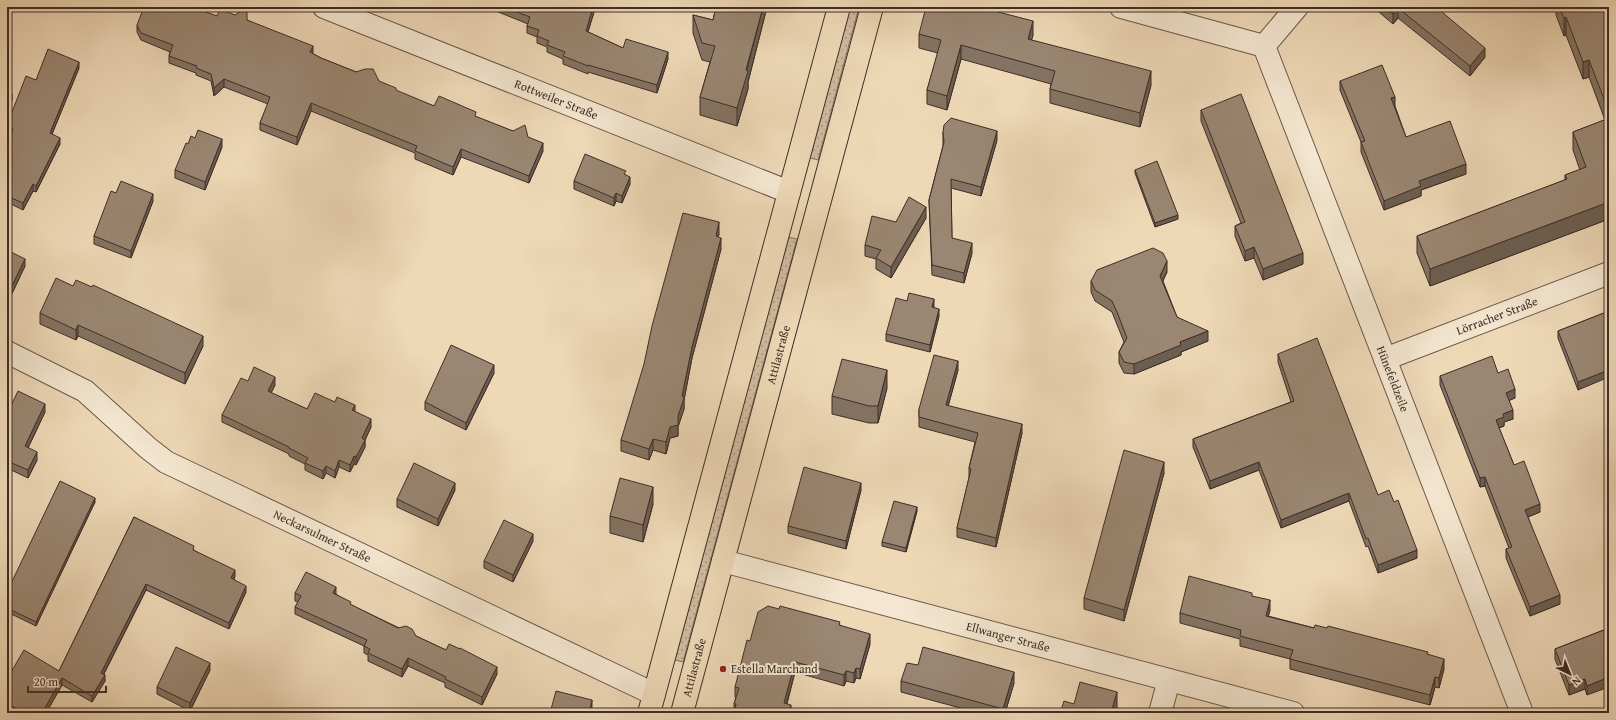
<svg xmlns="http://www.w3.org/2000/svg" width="1616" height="720" font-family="'Gentium Book Plus',serif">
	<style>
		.grass { fill: url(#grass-dots); stroke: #877463 }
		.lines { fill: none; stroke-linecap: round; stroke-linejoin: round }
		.minor-casing { stroke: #6a584c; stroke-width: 24 }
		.major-casing { stroke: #3e2e28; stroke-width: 24 }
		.minor { stroke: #f4e6d0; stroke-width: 22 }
		.major { stroke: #eed8b6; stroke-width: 22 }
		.wall { fill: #847362; stroke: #3e2e28 }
		.shaded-wall { fill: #6c5e50; stroke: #3e2e28 }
		.building { fill: #9a8672; stroke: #3e2e28 }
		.poi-dot { fill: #8f2418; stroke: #f4e6d0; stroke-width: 1.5 }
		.labels { text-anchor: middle; stroke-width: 4; stroke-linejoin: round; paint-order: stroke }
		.street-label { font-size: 12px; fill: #3e2e28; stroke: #f4e6d0 }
		.poi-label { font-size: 12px; fill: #3e2e28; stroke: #f4e6d0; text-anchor: start }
	</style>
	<defs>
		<pattern id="grass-dots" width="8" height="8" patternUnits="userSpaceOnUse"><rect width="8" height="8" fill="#d0bb9e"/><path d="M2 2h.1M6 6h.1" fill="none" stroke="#aa9881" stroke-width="1.8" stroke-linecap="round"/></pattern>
	</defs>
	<rect width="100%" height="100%" fill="#eed8b6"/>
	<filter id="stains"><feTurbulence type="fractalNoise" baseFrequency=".005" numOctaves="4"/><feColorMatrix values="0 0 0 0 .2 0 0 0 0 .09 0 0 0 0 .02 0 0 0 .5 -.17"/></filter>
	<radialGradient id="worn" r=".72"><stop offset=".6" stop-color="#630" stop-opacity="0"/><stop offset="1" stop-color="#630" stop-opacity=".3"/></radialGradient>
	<path class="grass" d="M850,7H859L818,160L810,158Z
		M788,237L797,239L683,662L675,660Z"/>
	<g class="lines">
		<g class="minor-casing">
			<g id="minor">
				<path id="s1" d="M324,7L789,192"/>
				<path d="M1121,7L1264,46"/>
				<path id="s2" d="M1264,46L1522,713"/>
				<path d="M1264,46L1297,7"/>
				<path id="s3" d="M7,352L85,391L148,448L166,462L654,694"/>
				<path id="s4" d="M1385,359L1609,273"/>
				<path id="s5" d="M723,561L1293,713"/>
				<path d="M1160,713L1169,680"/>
			</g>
		</g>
		<g class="major-casing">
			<g id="major">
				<path d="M649,713L839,7"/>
				<path id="s6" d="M682,713L872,7"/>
			</g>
		</g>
		<use href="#minor" class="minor"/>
		<use href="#major" class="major"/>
	</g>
	<path class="wall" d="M486,7H594V12L588,32L623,48L668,59L657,93L588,72V74L563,64V59L547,52V47L537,43V37L527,33V26L528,24Z
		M716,7H767L748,82V89L737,126L700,115V97L710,62L702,60L693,33V15L713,20Z
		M1373,7H1436L1485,57L1470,76L1398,18L1393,24Z
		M1556,7H1609L1607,19L1609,24V219L1430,286L1417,253V236L1565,180V175L1580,170L1573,150V132L1605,120L1589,77L1583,79L1566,35L1564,36L1556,15Z
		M217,16L247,20L321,58L379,81L396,91L434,106L476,117L528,137L543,151L529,183L461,157L453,175L415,159V153L311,111L297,145L260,130V123L268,104L224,87L214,96L211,81L196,75V73L169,63V56L170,52L141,40L137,32V25Z
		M919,34L1033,35L1031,40L1151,85L1140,127L1050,103V89L1051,84L961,59L947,110L927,104V90L938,53L919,48Z
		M79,68L52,134L60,144L36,192L33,191L23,210L7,202V142L11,134L7,132V125L36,80Z
		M1340,81L1395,106L1406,137L1466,174L1421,190V196L1384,210L1361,152V142L1340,90Z
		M1201,110L1303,264L1263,280L1254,258L1245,261L1235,236V226L1241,223L1201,121Z
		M943,132L997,140L981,196L951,188L952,238L972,253L964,283L932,275L929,200L943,146Z
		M222,147L205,190L175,178V170Z
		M1135,170L1178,219L1155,227L1135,173Z
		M626,175L630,184L622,203L616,201L614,206L574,189V181Z
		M116,193L153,201L131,258L94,244V236Z
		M926,218L891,278L876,269V259L865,256V245L896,222Z
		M719,234L718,237L721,249L692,358L684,400V409L678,427V436L670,438L666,454L653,450L649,460L621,451V440Z
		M7,250L25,266L8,302H7Z
		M1167,272L1163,281L1177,317L1208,341L1181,352V355L1134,374L1124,373L1119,363V352L1124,342L1112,312L1095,301L1091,292V281Z
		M1609,311L1578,390L1558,338V331Z
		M40,313L203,346L185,384L78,336L76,340L40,324Z
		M939,316L930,352L886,341V334Z
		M1278,354L1417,558L1378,573L1368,546L1366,547L1349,501L1281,528L1259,470L1210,489L1193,447V439L1291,402L1278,362Z
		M958,370L948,406L1022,433L996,547L957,537V528L969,478V468L975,442L919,427V409Z
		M494,373L466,430L425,410V402Z
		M1498,373L1515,398L1509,400L1513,419L1504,422V426L1499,428L1514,465L1540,512L1528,517L1560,604L1530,616L1506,558V549L1509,548L1485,486L1480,487L1440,385V376Z
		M248,381L275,385L271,393L307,409L355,412L371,427L365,440V447L356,465L354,464L350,472L339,467L335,478L326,473L323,479L305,470V464L289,456V454L222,422V415Z
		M887,388L878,423H869L832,414V396Z
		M45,412L28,448L37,460L28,478L7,468V414Z
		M1164,473L1124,621L1084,609V598Z
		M455,490L438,526L397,507V499Z
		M861,490L846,549L788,533V526Z
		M95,502L36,626L7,612V592Z
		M653,504L643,542L610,533V516Z
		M917,511L906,552L882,546V542Z
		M134,517L194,550L235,576L234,580L246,592L229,629L146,590L104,674L105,681L92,702L62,685L46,713H14L7,709V679L59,671Z
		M533,541L513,582L484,568V561Z
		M295,593L336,594L351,605L416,636L497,674L482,705L445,687V683L408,666L402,677L368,661V655L364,653V646L295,614V607L298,602L295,601Z
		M1252,596L1270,610L1268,616L1314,628L1428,654L1444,669L1439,688L1435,687L1430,705L1290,669V659L1240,646V639L1180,623V613Z
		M840,625L870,644L860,679L856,678L854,683L846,681L844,686L795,672L787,704L791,713L734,711V704L736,697H735V687Z
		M1609,628L1587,695L1585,689L1569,695L1555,659V649Z
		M918,665L1014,683L1005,713H979L901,692V681Z
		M210,670L190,711L157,694V687Z"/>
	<path class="shaded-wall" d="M593,7H594V12L586,38V31Z
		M763,7H767L748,82V89L737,126V108Z
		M1602,7H1609V17L1602,25Z
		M1398,8V18L1393,24V14Z
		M1566,17V35L1564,36V18Z
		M1033,21V35L1028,53V39Z
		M961,45V59L947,110V96Z
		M313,46V54L310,52Z
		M1485,48V57L1470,76V66Z
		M668,52V59L657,93V85Z
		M1589,60V77L1583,79V62Z
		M79,62V68L50,139V133Z
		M1151,71V85L1140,127V113Z
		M224,79V87L214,96V88Z
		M12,94V100L7,111V105Z
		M1395,97V106L1391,108V98Z
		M311,103V111L297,145V137Z
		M997,131V140L981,196V187Z
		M60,138V144L36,192V186Z
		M222,139V147L205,190V182Z
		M543,143V151L529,183V176Z
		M461,149V157L453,175V167Z
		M1466,164V174L1421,190V196L1384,210V201L1419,181Z
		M630,177V184L622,203V196Z
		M33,184V191L23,210V203Z
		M616,193V201L614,206V198Z
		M153,194V201L131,258V251Z
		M1609,202V219L1430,286V269Z
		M926,207V218L891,278V267Z
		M1178,215V219L1155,227V223Z
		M719,222V234L716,248V236Z
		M721,238V249L692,358L684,400V409L678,427V436L670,438L666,454V442L670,427L678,416L692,347Z
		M972,243V253L964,283V273Z
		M1254,247V258L1245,261V251Z
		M1303,253V264L1263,280V269Z
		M25,259V266L8,302V294Z
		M1167,261V272L1160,286V276Z
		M934,299V307L932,315V307Z
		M939,309V316L930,352V345Z
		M78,325V336L76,340V330Z
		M1208,331V341L1181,352V355L1134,374V364L1180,342Z
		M203,336V346L185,384V373Z
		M958,361V370L946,414V405Z
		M494,365V373L466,430V423Z
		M887,370V388L878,423V406Z
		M1609,370V377L1578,390V382Z
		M275,377V385L268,399V391Z
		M1515,389V398L1506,402V393Z
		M45,404V412L25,454V446Z
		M355,405V412L352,410Z
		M1513,410V419L1504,422V426L1496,429V420L1503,414Z
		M371,419V427L365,440V447L356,465V457L362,438Z
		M1022,424V433L996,547V538Z
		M653,439V450L649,460V449Z
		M37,452V460L28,478V470Z
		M354,456V464L350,472V465Z
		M339,460V467L335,478V471Z
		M1164,462V473L1124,621V610Z
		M1259,462V470L1210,489V481Z
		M326,466V473L323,479V471Z
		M1485,477V486L1480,487V478Z
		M455,483V490L438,526V519Z
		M861,483V490L846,549V541Z
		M653,487V504L643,542V525Z
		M1349,493V501L1281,528V520Z
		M95,498V502L36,626V622Z
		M1540,504V512L1525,518V510Z
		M917,507V511L906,552V548Z
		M533,534V541L513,582V575Z
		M1417,550V558L1378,573V565Z
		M235,570V576L231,585V578Z
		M146,584V590L101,679V673Z
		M246,586V592L229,629V623Z
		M336,587V594L333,593Z
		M1560,595V604L1530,616V607Z
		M1270,600V610L1266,626V616Z
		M870,634V644L860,679V669Z
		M408,658V666L402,677V669Z
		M1444,659V669L1439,688V678Z
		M795,662V672L784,713V703Z
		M210,663V670L190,711V703Z
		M497,667V674L482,705V697Z
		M856,668V678L854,683V673Z
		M846,671V681L844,686V675Z
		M1014,672V683L1005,713H1003V709Z
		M105,675V681L92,702V696Z
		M1435,677V687L1430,705V695Z
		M1609,677V687L1587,695V686Z
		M62,678V685L46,713H42Z
		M1585,679V689L1569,695V685Z
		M1117,692V709L1116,713H1111Z
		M592,700V707L591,713H589Z
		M791,705V713H788Z"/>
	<path class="building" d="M144,7H192L217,16L220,9L235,15L247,7V20L313,46L310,52L321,58L356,72L365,69H373L379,81L396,88V90L434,106L439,96L476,112L475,116L513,131L525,125L528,137L543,143L529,176L461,149L453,167L415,151L417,146L311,103L297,137L260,123L270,97L224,79L214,88L211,74L196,68L197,66L169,56L173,45L141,33L137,25Z
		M504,7H593L586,31L623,48L626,39L668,52L657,85L588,65V66L563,56L565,52L547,45L549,41L537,36L539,30L527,26L530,17Z
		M716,7H763L746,70L748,71L737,108L700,97L715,46L702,43L693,15L713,20Z
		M926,7H979L1033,21L1028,39L1151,71L1140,113L1050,89L1055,71L961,45L947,96L927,90L941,40L919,34Z
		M1384,7H1436L1485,48L1470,66L1398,8L1393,14Z
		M1559,7H1602L1609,24V112L1589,60L1583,62L1566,17L1564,18Z
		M48,49L79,62L50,133L60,138L36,186L33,184L23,203L7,196V142L13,129L7,126V125L26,76L36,80Z
		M1382,65L1395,97L1391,98L1406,137L1450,121L1466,164L1419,181L1421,186L1384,201L1361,142L1365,141L1340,81Z
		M7,91L12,94L7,105Z
		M1241,94L1303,253L1263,269L1254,247L1245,251L1235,226L1245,222L1201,110Z
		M951,118L997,131L981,187L951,179L952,238L972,243L964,273L932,265L929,200L944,142L943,132L944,125Z
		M1609,118V202L1430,269L1417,236L1567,179L1565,175L1586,167L1573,132Z
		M198,130L222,139L205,182L175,170L186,143L188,144L191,136L195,138Z
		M585,154L626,171L624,174L630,177L622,196L616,193L614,198L574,181Z
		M1157,161L1178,215L1155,223L1135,170Z
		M121,181L153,194L131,251L94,236L111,191L116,193Z
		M909,197L926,207L891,267L876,258L881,250L865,245L872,216L896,222Z
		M683,213L719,222L716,236L721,238L692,347L682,396L684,398L678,416V425L670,427L666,442L653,439L649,449L621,440L644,364L652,326Z
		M1153,248L1163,253L1167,261L1160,276L1177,317L1208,331L1180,342L1181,345L1134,364L1124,362L1119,352L1127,338L1117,312L1112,301L1095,290L1091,281L1097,270Z
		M7,250L25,259L8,294H7Z
		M56,278L73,286L76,280L92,287L93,285L203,336L185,373L78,325L76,330L40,313Z
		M909,293L934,299L932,307L939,309L930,345L886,334L896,298L907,301Z
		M1609,311V370L1578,382L1558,331Z
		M1317,338L1378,495L1389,490L1394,502L1398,500L1417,550L1378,565L1368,538L1366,539L1349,493L1281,520L1259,462L1210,481L1193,439L1294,401L1278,354Z
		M451,345L494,365L466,423L425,402Z
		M934,355L958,361L946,405L1022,424L996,538L957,528L971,469L969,468L978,433L919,417V409Z
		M1492,356L1498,373L1508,369L1515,389L1506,393L1513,410L1503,414L1504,417L1496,420L1514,465L1524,461L1540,504L1525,510L1560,595L1530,607L1506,549L1512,547L1485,477L1480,478L1440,376Z
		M842,359L887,370L878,406H869L832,396Z
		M254,367L275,377L268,391L307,409L315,393L335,402L337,397L355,405L352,410L371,419L362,438L365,440L356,457L354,456L350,465L339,460L335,471L326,466L323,471L305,463L308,458L289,448V447L222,415L241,378L248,381Z
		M18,391L45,404L25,446L37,452L28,470L7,461V414Z
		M1124,450L1164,462L1124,610L1084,598Z
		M414,463L455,483L438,519L397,499Z
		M804,467L861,483L846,541L788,526Z
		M620,478L653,487L643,525L610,516Z
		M60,481L95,498L36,622L7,608V592Z
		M894,501L917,507L906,548L882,542Z
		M134,517L194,546L193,550L235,570L231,578L246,586L229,623L146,584L101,673L105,675L92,696L62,678L42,713H24L7,703V679L24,650L59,671Z
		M504,520L533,534L513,575L484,561Z
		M306,572L336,587L333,593L351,602L350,604L398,628L406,626L412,629L416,636L446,650L449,644L460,649V648L497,667L482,697L445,679L446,677L408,658L402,669L368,653L370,649L364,646L367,640L295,607L301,596L295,593Z
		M1189,576L1252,593V596L1270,600L1266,616L1314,628L1315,625L1327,628L1328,626L1428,652L1427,654L1444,659L1439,678L1435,677L1430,695L1290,659L1293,650L1240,636L1241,630L1180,613Z
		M768,606L779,609L780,606L840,622L839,625L870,634L860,669L856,668L854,673L846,671L844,675L795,662L784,703L791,705L788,713H734L736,704H734L739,688L735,687L747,640L750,641L758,612Z
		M1609,628V677L1587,686L1585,679L1569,685L1555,649Z
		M176,647L210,663L190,703L157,687Z
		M923,647L1014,672L1003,709L901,681L907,663L918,665Z
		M1080,682L1117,692L1111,713H1060L1064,701L1074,704Z
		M556,691L592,700L589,713H550Z"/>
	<circle class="poi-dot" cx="723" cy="669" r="4"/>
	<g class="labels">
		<g class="street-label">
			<text dy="4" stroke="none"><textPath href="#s1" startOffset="250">Rottweiler Straße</textPath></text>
			<text dy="4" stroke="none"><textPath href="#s4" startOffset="120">Lörracher Straße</textPath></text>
			<text dy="4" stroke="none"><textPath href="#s6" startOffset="371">Attilastraße</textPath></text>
			<text dy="4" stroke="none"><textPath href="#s2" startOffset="357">Hünefeldzeile</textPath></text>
			<text dy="4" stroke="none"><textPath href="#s3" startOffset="368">Neckarsulmer Straße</textPath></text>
			<text dy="4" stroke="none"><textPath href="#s5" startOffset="295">Ellwanger Straße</textPath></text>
			<text dy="4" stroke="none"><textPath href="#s6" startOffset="47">Attilastraße</textPath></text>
		</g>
		<g class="poi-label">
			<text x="731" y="673">Estella Marchand</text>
		</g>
	</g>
	<rect width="1616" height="720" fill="none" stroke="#eed8b6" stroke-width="24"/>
	<rect x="8" y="8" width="1600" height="704" fill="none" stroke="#3e2e28" stroke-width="2"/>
	<rect x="12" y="12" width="1592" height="696" fill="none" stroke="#3e2e28"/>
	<g transform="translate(1570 674) rotate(137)" stroke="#f4e6d0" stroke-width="3" paint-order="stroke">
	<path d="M0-3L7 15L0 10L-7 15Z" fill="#3e2e28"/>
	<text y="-6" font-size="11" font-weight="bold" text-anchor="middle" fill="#3e2e28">N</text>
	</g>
	<path d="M28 686v6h78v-6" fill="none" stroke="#3e2e28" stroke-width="2"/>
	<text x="34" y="686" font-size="12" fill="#3e2e28" stroke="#f4e6d0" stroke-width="3" paint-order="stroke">20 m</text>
	<rect width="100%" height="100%" filter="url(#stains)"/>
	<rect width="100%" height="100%" fill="url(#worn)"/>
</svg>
